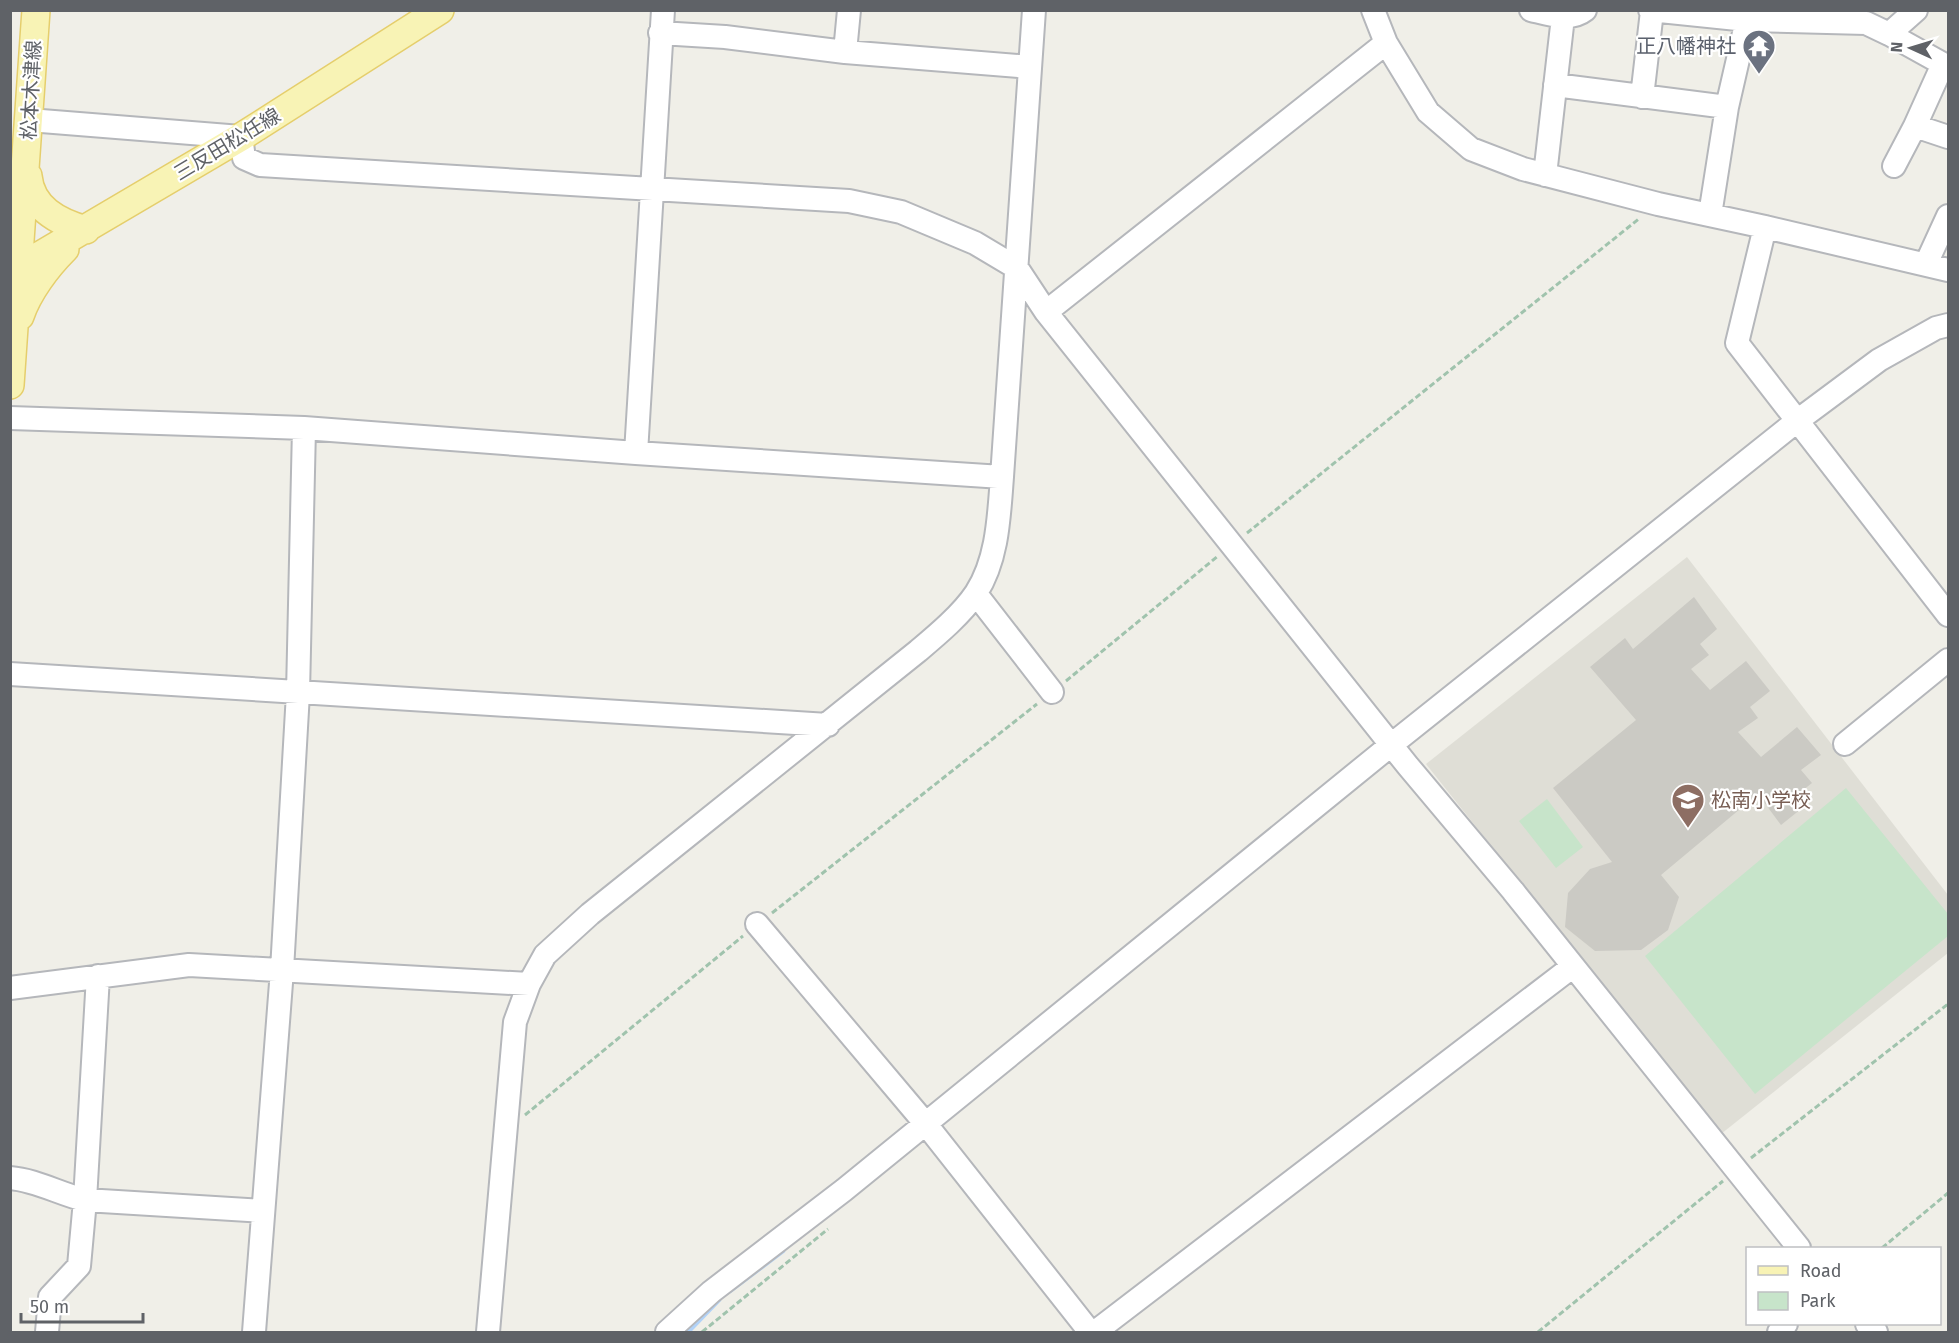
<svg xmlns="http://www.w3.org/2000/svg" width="1959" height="1343" font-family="'Fira Sans','Noto Sans JP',sans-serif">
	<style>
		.education { fill: #dfded6 }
		.green { fill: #c7e4ca }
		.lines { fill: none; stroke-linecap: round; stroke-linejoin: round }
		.stream { stroke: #b1d2f7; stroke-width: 4.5 }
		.building { fill: #cbcac4 }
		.minor-casing { stroke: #b5b7bb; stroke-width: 26 }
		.major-casing { stroke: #e5ce6c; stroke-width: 30 }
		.path { stroke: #a0c3ad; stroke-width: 3; stroke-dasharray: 6 3; stroke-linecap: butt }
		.minor { stroke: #fff; stroke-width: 22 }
		.major { stroke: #f8f3b5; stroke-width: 27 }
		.labels { text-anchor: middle; stroke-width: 4.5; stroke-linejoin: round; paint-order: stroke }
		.worship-label { font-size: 20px; fill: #5b616d; stroke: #fff; text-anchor: end }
		.street-label { font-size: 20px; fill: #5f6267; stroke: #fff }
		.education-label { font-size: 20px; fill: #785e54; stroke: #fff; text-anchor: start }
	</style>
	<rect width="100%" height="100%" fill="#f0efe8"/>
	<path class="education" d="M1687,557L1948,895V953L1721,1134L1426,764Z"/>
	<path class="green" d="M1846,788L1948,914V936L1755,1094L1645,956Z
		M1547,799L1583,847L1556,868L1519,821Z"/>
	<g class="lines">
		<path class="stream" d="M730,1291L783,1251
			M688,1332L719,1300"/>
	</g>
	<path class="building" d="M1694,597L1717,629L1700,644L1709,655L1691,669L1710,690L1746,661L1770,691L1750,707L1758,718L1738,732L1761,757L1797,727L1821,755L1801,770L1812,783L1793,798L1801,809L1781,825L1758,794L1661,875L1679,897L1668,930L1641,950L1595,951L1565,927L1568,893L1590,869L1612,862L1553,788L1636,720L1590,667L1625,638L1633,649Z"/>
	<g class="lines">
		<g class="minor-casing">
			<path id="minor" d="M1373,10L1386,43L1428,112L1471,149L1523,169L1658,204L1765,227L1948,270
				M1531,10C1548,14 1570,22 1585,10
				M1650,10L1747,20L1866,23L1889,34L1943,64L1948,65
				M660,33L725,37L845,52L1030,67
				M1889,34L1916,10
				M845,52L849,10
				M1555,85L1727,107
				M1642,97L1652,11
				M29,120L241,137L244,158L260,165L849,201L901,212L975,243L1017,268L1046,312L1408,766L1513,891L1799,1248
				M1915,126L1943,64
				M1894,166L1915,126L1948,137
				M1545,175L1563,17
				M1710,215L1727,107L1747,20
				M1765,227L1737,343L1948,615
				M1926,264L1948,216
				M1046,312L1386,43
				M10,418L304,428L636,453L1002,477
				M636,453L663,10
				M976,594L1052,692
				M10,674L828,725
				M1845,744L1948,660
				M757,924L925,1123L1090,1332
				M10,988L189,965L529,984
				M10,1178C36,1180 60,1194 85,1200L263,1211
				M1867,1324L1876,1332
				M47,1332L50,1297L79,1266L85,1200L98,976
				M254,1332L282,970L298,693L304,428
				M488,1332L515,1022L529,984L545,955L590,914L918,651C937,635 962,614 976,593C998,559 999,515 1002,477L1034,10
				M667,1332L711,1292L844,1190L1391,745L1797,421L1879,360L1936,328L1948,325
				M1095,1332L1572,967
				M1779,1332L1786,1324"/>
		</g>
		<g class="major-casing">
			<path id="major" d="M28,176C31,208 58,222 86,230
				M10,273L241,137L440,10
				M20,316C28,292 47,267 65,249
				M10,385L36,10"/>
		</g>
		<path class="path" d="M1247,533L1640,218
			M1066,681L1218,556
			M772,913L1037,704
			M525,1115L743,936
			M1751,1158L1948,1004
			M1882,1248L1948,1193
			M702,1332L828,1229
			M1538,1332L1723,1181"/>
		<use href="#minor" class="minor"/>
		<use href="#major" class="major"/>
	</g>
	<defs>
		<g id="temple-pin" transform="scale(1.725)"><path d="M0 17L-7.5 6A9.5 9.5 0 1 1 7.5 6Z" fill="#6b7280" stroke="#fff"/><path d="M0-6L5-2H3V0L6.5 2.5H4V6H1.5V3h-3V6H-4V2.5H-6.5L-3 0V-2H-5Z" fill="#fff"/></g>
		<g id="school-pin" transform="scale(1.725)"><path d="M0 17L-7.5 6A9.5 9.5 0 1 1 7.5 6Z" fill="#8d6e63" stroke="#fff"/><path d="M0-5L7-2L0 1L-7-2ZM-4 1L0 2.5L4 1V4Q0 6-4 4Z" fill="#fff"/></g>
	</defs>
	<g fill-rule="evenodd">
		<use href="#temple-pin" x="1759" y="46"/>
		<use href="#school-pin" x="1688" y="800"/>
	</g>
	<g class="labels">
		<g class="worship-label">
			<text x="1736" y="53">正八幡神社</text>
		</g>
		<g class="street-label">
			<text transform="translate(31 90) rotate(-87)" y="7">松本木津線</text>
			<text transform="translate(227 144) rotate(-31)" y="7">三反田松任線</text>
		</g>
		<g class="education-label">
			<text x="1711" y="807">松南小学校</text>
		</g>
	</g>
	<rect width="1959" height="1343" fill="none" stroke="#5f6267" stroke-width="24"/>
	<rect x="1746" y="1247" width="195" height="78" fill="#ffffff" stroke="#bfc0c2" stroke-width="1.5"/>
	<rect x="1758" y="1266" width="30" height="9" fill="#f8f3b5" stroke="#bfc0c2" stroke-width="1.5"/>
	<text x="1800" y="1277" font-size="18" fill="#5f6267">Road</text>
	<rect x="1758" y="1292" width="30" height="18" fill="#c7e4ca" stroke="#bfc0c2" stroke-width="1.5"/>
	<text x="1800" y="1307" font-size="18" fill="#5f6267">Park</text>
	<g transform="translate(1911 48) rotate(274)" stroke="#ffffff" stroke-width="4.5" paint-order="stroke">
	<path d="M0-4.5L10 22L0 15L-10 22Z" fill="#5f6267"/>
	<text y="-9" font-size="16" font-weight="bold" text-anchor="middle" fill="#5f6267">N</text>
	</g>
	<path d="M21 1313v9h122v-9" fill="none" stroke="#5f6267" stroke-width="3"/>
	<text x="30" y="1313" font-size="18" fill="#5f6267" stroke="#ffffff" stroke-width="4.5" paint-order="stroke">50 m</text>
</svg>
